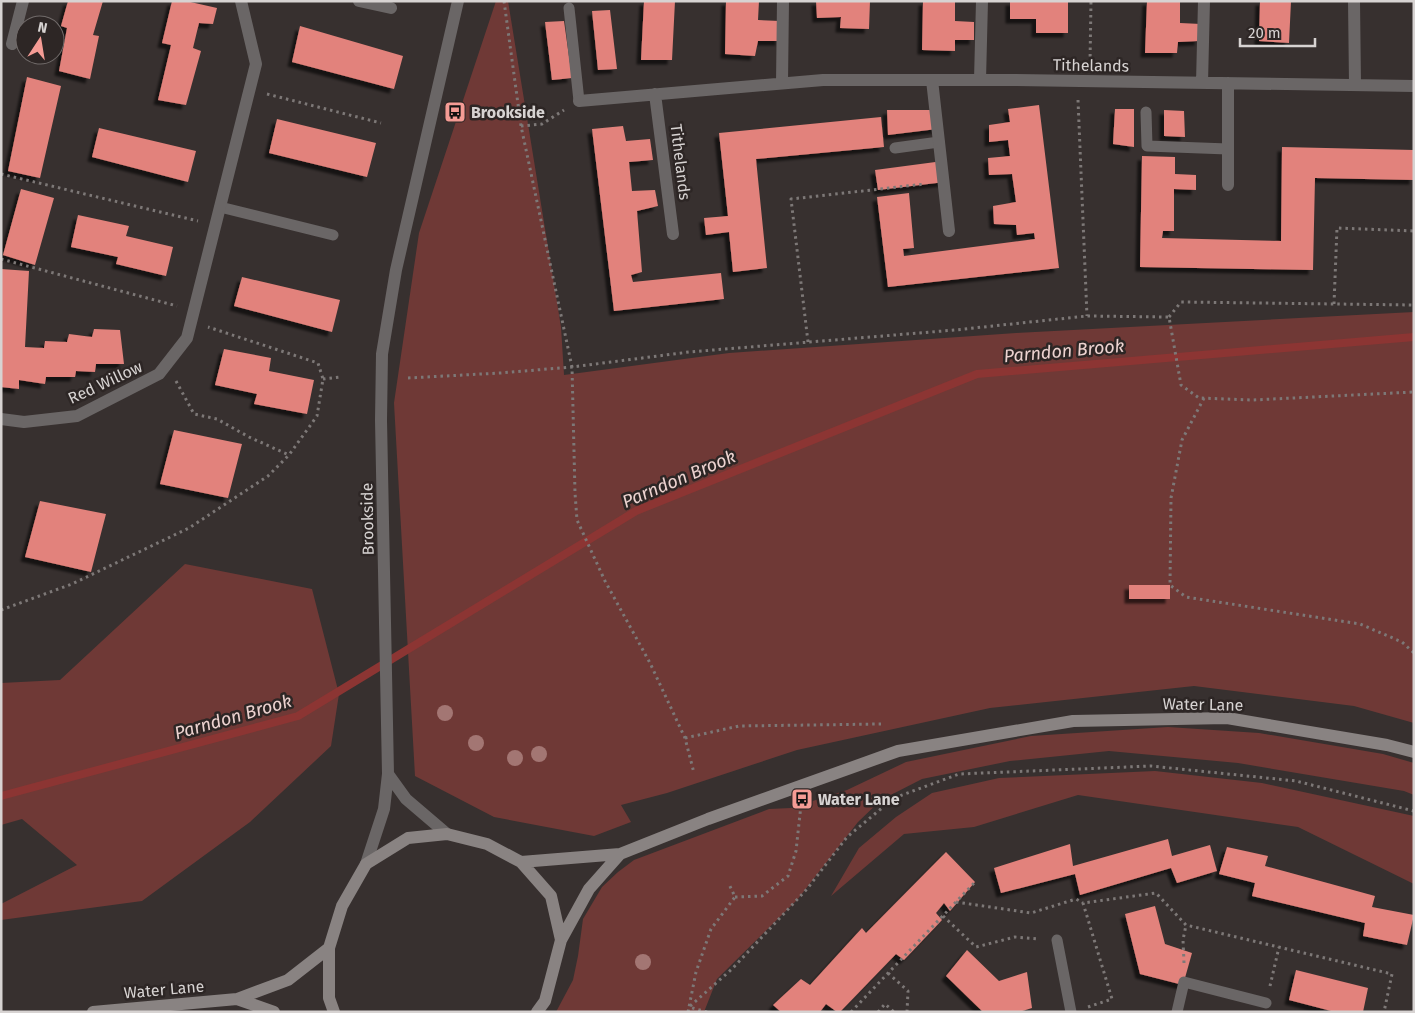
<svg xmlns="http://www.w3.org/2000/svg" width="1415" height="1013" font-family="'Fira Sans',sans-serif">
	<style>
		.green { fill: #6f3936 }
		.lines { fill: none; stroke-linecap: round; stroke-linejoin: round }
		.stream { stroke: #8c3533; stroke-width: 8 }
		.building { fill: #e2827b; filter: url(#shadow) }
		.path { stroke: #7d7877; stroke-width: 3; stroke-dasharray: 2.5 4; stroke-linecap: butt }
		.lane { stroke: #6a6666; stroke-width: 11 }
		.street { stroke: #6a6666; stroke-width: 12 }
		.secondary { stroke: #898382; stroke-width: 12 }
		.tree { fill: #a37673 }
		.labels { text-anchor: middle; stroke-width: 5; stroke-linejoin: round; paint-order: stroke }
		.street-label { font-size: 16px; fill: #d7d3d2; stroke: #2d2625 }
		.poi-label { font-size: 16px; font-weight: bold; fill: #d7d3d2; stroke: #2d2625; text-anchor: start }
		.water-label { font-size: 18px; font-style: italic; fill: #edd3d0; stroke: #2d2625 }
	</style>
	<defs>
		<filter id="shadow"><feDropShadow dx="-4.5" dy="4.5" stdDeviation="1" flood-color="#0009"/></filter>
	</defs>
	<rect width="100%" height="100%" fill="#37302f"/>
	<path class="green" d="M496,1H508L561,327L564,375L729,353L1016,333L1414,312V723L1354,706L1194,686L990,708L797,750L667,793L621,805L631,822L594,836L494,817L415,776L394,403L419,233Z
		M185,564L312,589L339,694L331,746L250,822L142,901L1,920V904L77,865L22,819L1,825V683L60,680Z
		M1168,727L1259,733L1383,754L1414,763V795L1404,791L1238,763L1109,751L1010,761L922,779L881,800L858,822L797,900L717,979L704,1012H556L573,980L578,956L583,919L602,887L618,872L634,860L769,809L791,808L847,790L906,762L1031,736Z
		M1155,771L1262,783L1414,816V884L1298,827L1078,795L974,827L904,834L831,896L859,848L896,817L932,793L999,778Z"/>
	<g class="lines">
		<path class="stream" d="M1,796L298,716L636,511L977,374L1414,337"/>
	</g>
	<path class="building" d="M68,1H103L93,35L99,36L90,79L59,71L67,28L61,26Z
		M172,1H186L217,8L213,24L199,23L193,48L201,51L186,105L158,100L171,45L162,43Z
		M644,1H675L672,60H641Z
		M726,1H759L758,20L780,21V41H758L755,56L725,54Z
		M816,1H870L869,29L840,28L841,17L817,18Z
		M923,1H955V21L974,22V40H955V51L922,50Z
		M1010,1H1068V33H1036V19H1010Z
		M1147,1H1180V23L1201,24L1199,41L1178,42L1177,53H1145Z
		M1260,1H1291L1289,43L1259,41Z
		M610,10L617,69L598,70L592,11Z
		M564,21L572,78L552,80L545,22Z
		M300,26L403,56L394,89L292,62Z
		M27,77L61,86L40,178L8,171Z
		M1039,105L1059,268L888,287L877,197L909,193L914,248L903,249L904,256L1035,239L1034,233L1017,235L1016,225L994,224L993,206L1016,202L1012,174L989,175L988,158L1010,156L1008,140L989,142V125L1010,122L1008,109Z
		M1115,109H1134V147L1113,144Z
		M887,110H933L937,129L888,135Z
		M1164,110L1184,111L1185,137L1164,136Z
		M881,117L884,147L756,159L767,268L733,272L729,232L706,235L704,218L728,216L719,133Z
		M277,119L376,143L367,177L269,153Z
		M623,126L626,141L650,139L653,160L629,162L632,191L655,190L658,206L637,211L642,272L631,275L633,282L721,273L724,299L614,311L592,129Z
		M99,128L196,151L188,182L92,157Z
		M1282,147L1414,150V180L1315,178L1313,270L1140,267L1142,156L1175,157V174L1196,175V190L1174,189V231H1163L1162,238L1281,241Z
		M943,161L945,182L878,190L875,170Z
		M21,189L54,198L35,265L3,255Z
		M78,215L129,226L126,236L173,247L166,276L116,264L118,257L71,247Z
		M1,269L29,271L25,347L44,348L45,341L67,342L69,334L92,337L94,329L120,330L124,364H96L95,372L76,371L75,377H46L45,384L19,380V389L1,387Z
		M242,277L340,300L332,332L234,306Z
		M224,349L271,358L269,371L314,380L307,414L254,404L257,394L215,385Z
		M174,430L242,444L228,498L160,484Z
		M40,501L106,514L91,572L25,557Z
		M1129,585H1170V599H1129Z
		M1168,839L1172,856L1210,845L1217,871L1177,883L1171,868L1080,895L1075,874L1001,893L994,868L1070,844L1073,866Z
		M1227,847L1268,856L1265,866L1375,896L1372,907L1414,915L1407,945L1363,936L1365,923L1252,896L1255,883L1219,874Z
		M946,852L975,882L950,911L944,903L936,913L942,920L904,960L896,954L840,1012H837L826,1004L820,1012H781L773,1005L801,979L810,985L862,928L866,933Z
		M1155,906L1165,944L1192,953L1183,985L1140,974L1125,914Z
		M967,950L999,981L1027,972L1032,1008L1019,1012H983L946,976Z
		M1296,970L1368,988L1363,1012H1335L1289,1000Z"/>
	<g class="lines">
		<path class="path" d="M504,1L521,126L572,367L575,493L577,520L605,581L650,663L685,738L694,773
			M1090,63L1091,1
			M267,94L381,123
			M1078,100L1087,316
			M521,126L542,124L564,110
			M1,174L198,221
			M1,259L177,306
			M1334,304L1337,228L1414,231
			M1169,317L1181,302L1414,305
			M808,342L791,199L925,184
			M408,378L500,373L572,367L689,352L955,330L1087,316L1169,317L1181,385L1199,398L1253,400L1414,392
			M323,379L340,377
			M176,381L194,414L217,419L249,437L289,455
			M1204,398L1182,440L1171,498L1170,585L1186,597L1360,624L1402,642L1414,653
			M1,610L72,584L189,528L268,476L289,455L317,416L323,379L318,363L208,327
			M685,738L739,726L881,724
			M735,897L762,896L788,876L796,851L801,805
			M956,902L1031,913L1076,899L1083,903
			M943,916L976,947L1015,937L1039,939
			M1184,963L1183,940L1186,925
			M888,973L908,991L907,1012
			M1270,986L1279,947
			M1088,1007L1112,999L1083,903L1156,893L1186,925L1392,974L1384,1012
			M688,1012L689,1007L732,969L807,889L847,837L894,798L959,774L1151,766L1296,781L1414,811
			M707,1012L689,1007L696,972L711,929L735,897L729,884
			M851,1012L976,881
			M878,1012L885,1004L894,1012"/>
		<path class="lane" d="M569,8L579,101
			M1146,112L1147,146L1228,149
			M895,148L939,142
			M220,207L333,235
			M1057,940L1071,1012
			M1177,1012L1184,982L1266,1003"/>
		<path class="street" d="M359,1L391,8
			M1354,1L1355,84
			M12,44L23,1
			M932,80L949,231
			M980,80L982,1
			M782,83L783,1
			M1202,83L1204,1
			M1228,83V185
			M655,94L673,234
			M579,101L823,80H1013L1414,86
			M1,419L24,422L77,416L159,374L187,338L256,64L241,1
			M388,774L406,799L447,834
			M366,864L384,809L388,774L381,420L382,354L396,270L458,1"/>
		<path class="secondary" d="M521,862L620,854L708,819L898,751L1073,721L1227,718L1387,745L1414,752
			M561,940L589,889L620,854
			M237,999L274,1012
			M93,1012L237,999L288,980L329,948
			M334,1012L329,998V948L342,906L366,864L408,838L447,834L487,844L521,862L551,896L561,940L545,1001L537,1012"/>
	</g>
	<g class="tree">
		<circle cx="445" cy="713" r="8"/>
		<circle cx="476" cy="743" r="8"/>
		<circle cx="539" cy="754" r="8"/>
		<circle cx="515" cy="758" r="8"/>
		<circle cx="643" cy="962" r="8"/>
	</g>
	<defs>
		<g id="bus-square" transform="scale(1.125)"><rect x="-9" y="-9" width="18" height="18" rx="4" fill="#f59c95" stroke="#2d2625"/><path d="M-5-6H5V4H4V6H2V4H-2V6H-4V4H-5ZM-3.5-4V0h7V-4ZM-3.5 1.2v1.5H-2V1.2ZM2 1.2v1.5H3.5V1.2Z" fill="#111"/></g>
	</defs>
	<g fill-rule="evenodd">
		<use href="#bus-square" x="455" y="112"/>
		<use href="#bus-square" x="802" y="799"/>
	</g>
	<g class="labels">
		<g class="street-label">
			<text transform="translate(1091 65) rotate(1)" y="6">Tithelands</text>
			<text transform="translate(681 162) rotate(83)" y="6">Tithelands</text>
			<text transform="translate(105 382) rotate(-25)" y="6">Red Willow</text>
			<text transform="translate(367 519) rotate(-91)" y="6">Brookside</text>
			<text transform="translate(1203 704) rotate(1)" y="6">Water Lane</text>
			<text transform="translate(164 989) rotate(-5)" y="6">Water Lane</text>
		</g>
		<g class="poi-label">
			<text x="471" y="118">Brookside</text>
			<text x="818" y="805">Water Lane</text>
		</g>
		<g class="water-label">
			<text transform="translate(1064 351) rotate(-5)" y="6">Parndon Brook</text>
			<text transform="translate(679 479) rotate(-23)" y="6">Parndon Brook</text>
			<text transform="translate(233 717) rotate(-16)" y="6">Parndon Brook</text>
		</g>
	</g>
	<rect width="1415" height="1013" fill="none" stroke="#d7d3d2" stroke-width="5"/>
	<g transform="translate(40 40) rotate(12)"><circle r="24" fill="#2d2625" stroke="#716b6a"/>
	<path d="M0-4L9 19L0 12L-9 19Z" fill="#f59c95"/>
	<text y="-8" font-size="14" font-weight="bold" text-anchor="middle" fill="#d7d3d2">N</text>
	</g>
	<path d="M1240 38v8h75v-8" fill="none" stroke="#d7d3d2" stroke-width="2.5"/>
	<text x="1248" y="38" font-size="15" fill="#d7d3d2" stroke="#2d2625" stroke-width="4" paint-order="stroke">20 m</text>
</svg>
